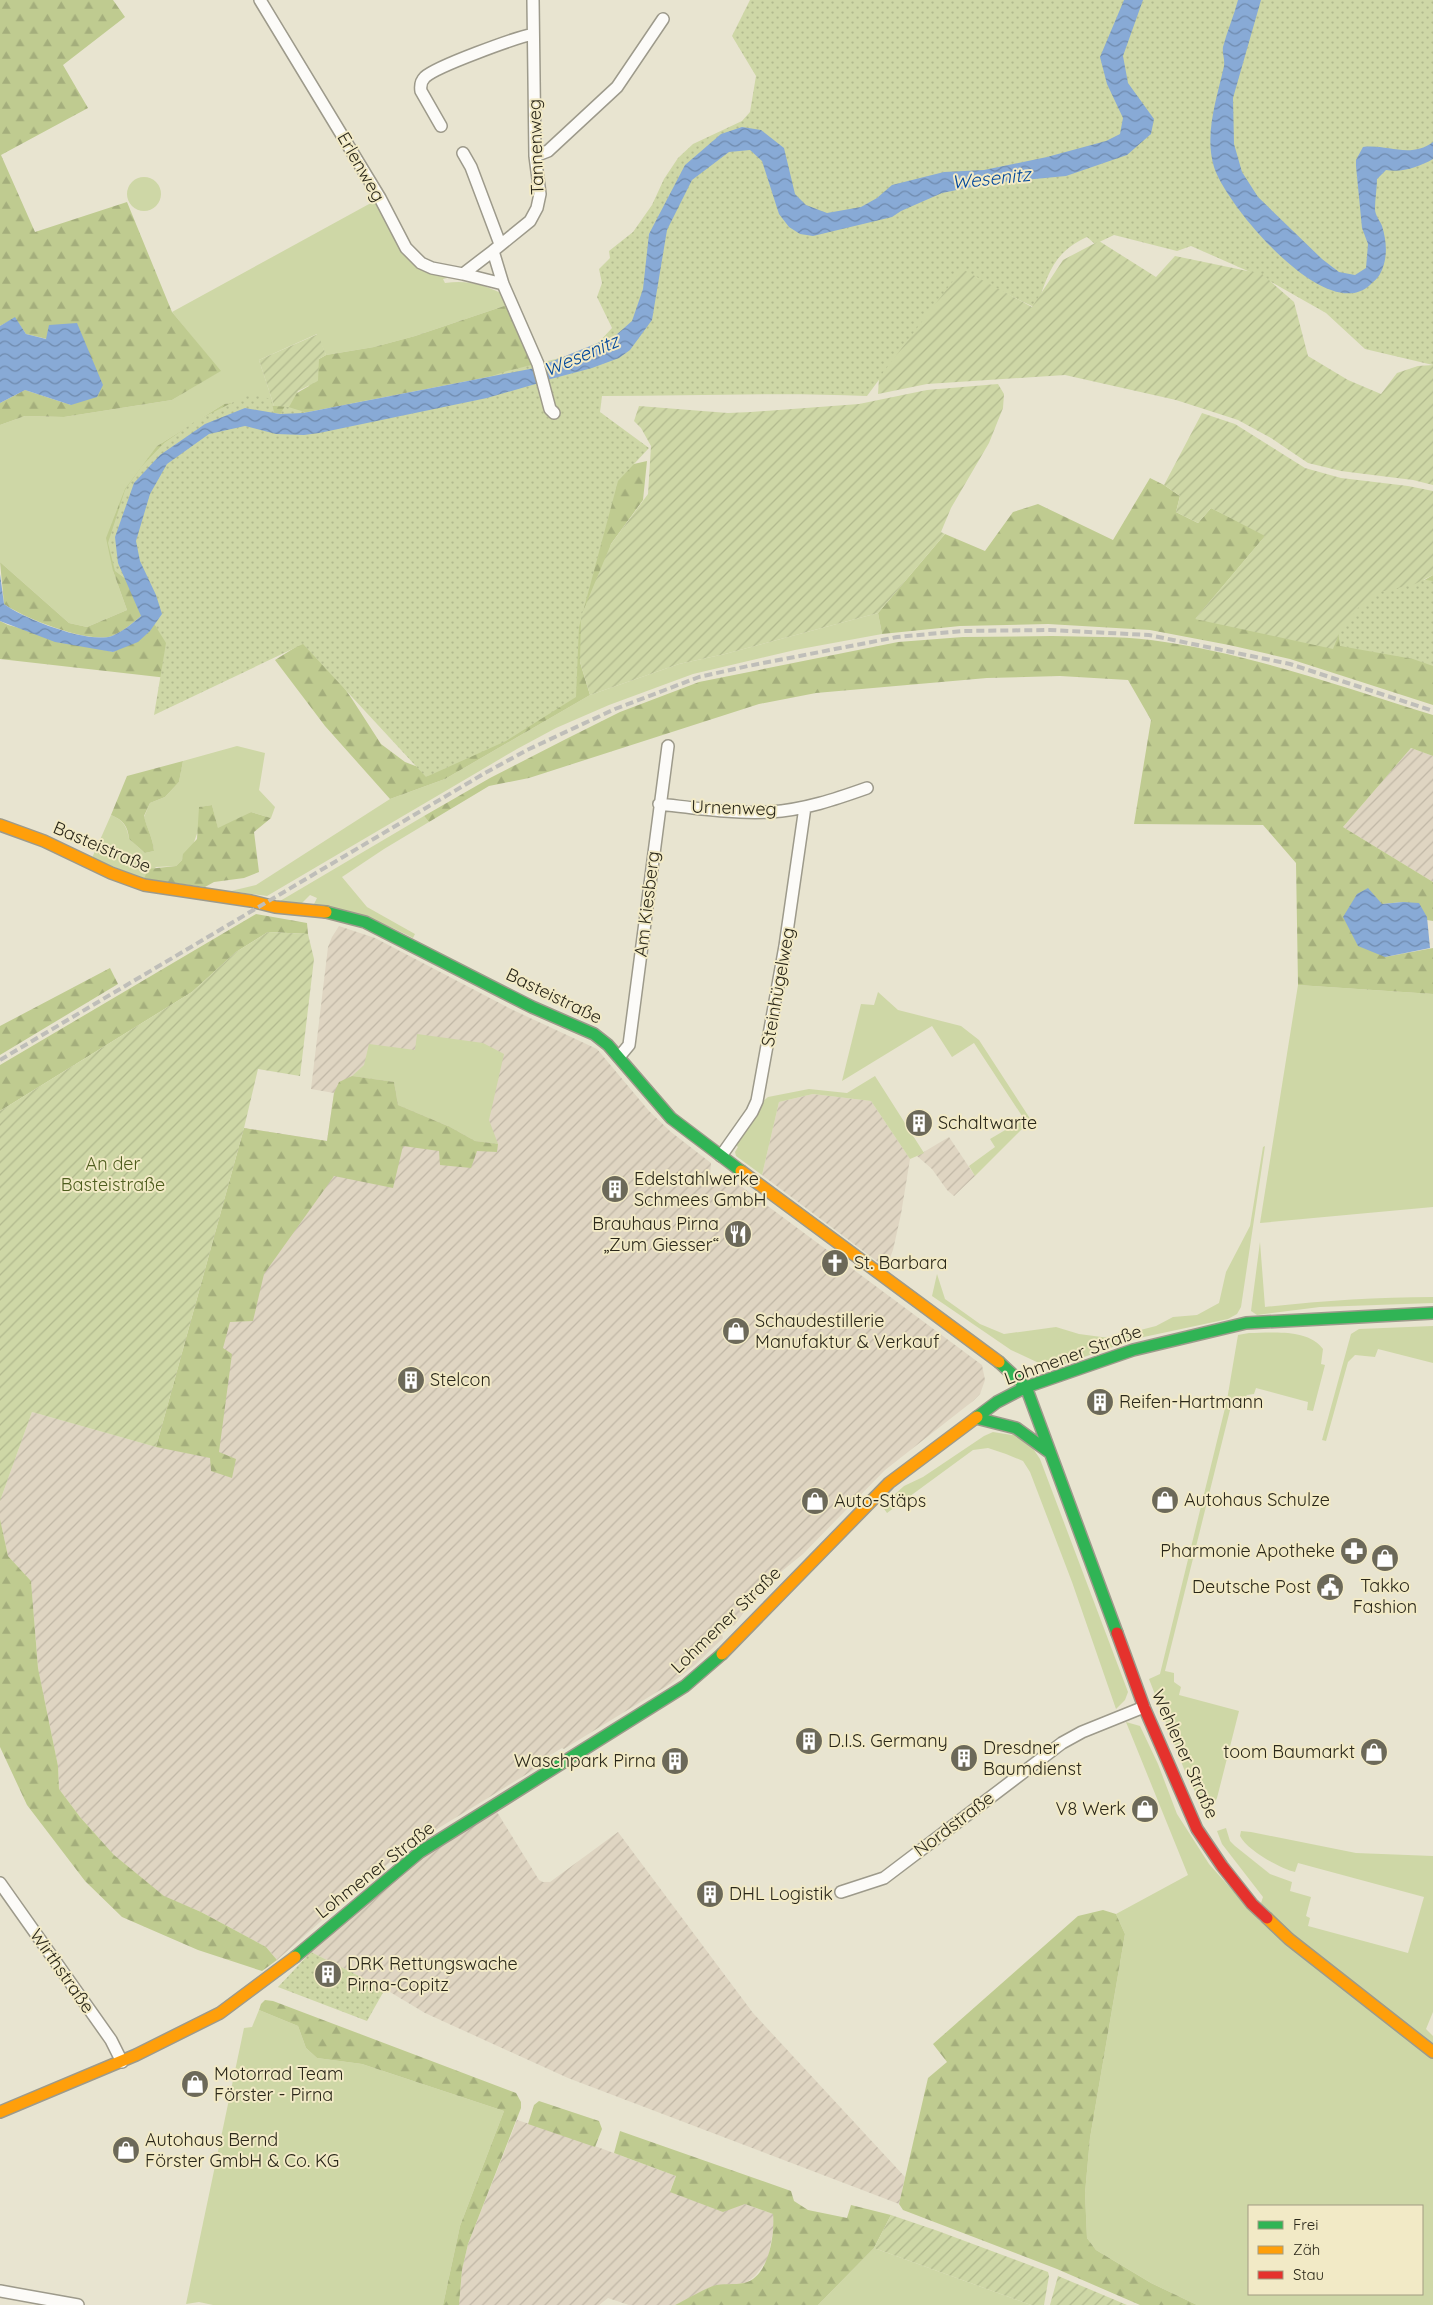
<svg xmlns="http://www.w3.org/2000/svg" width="1433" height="2305" font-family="Quicksand,sans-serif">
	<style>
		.industrial { fill: url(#industrial-furrows) }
		.grass { fill: #ced7a6; fill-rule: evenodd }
		.forest { fill: url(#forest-firs) }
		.park { fill: url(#park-dots) }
		.garden { fill: url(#garden-furrows) }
		.water { fill: url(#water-waves) }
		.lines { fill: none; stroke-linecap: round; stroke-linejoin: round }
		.street-casing { stroke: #9d9a8b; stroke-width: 14 }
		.fast-casing { stroke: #9d9a8b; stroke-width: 14 }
		.slow-casing { stroke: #9d9a8b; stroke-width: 14 }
		.jam-casing { stroke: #9d9a8b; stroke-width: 14 }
		.street { stroke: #fcfbf8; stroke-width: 11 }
		.fast { stroke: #30b455; stroke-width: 11 }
		.slow { stroke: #ff9f0a; stroke-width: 11 }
		.jam { stroke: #e5322d; stroke-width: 11 }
		.rail { stroke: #bfbeb9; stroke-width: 4; stroke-dasharray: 8 4; stroke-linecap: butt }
		.labels { text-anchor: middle; stroke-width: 4; stroke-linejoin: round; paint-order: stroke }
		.street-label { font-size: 18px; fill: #2a2719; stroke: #f2eac6 }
		.poi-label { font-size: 18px; fill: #2a2719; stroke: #f2eac6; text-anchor: start }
		.park-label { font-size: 18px; fill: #4e5d1d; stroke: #f2eac6 }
		.water-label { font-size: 19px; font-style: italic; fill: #02489c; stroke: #f2eac6 }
	</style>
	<defs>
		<pattern id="industrial-furrows" width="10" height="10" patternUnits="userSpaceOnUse" patternTransform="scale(1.25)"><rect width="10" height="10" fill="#dfd5c2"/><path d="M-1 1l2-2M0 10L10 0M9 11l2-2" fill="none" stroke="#c0b7a6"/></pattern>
		<pattern id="forest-firs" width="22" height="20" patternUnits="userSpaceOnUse" patternTransform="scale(1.25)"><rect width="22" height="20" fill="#bfcb90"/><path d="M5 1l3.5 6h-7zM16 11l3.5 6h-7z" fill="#a4ae7c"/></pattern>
		<pattern id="park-dots" width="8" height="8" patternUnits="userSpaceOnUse" patternTransform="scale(1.25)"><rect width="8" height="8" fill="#ced7a6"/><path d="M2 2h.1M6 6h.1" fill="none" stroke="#b1b98e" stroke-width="1.8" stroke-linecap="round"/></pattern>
		<pattern id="garden-furrows" width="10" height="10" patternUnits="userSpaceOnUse" patternTransform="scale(1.25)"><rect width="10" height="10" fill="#ced7a6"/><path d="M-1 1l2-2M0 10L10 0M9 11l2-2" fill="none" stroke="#b1b98e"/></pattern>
		<pattern id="water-waves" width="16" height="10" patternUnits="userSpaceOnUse" patternTransform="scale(1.25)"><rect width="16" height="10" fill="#88aad6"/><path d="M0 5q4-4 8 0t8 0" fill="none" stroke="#6f8aad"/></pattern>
	</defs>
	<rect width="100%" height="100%" fill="#e8e4d0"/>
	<path class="industrial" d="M1411,748L1433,756V882L1343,827Z
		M339,926L375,938L513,1010L597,1049L649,1111L671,1132L711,1163L710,1175L722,1185L730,1178L982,1365L985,1380L980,1394L973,1401L885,1470L803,1554L761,1588L734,1626L731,1625L722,1634L723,1638L695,1665L670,1684L564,1749L562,1748L542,1760L543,1764L483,1801L424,1837L419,1833L401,1846L404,1851L384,1867L379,1865L351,1889L353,1893L277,1960L266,1947L201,1912L164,1897L114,1855L80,1817L59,1789L58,1766L38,1668L31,1581L8,1556L0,1519V1501L32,1412L156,1447L244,1128L327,1141L334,1093L311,1089L328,947L332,937Z
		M813,1094L871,1101L910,1159L901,1214L893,1250L886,1268L762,1175L779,1102Z
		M949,1137L975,1176L954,1196L947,1190L932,1169L917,1156Z
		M497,1812L539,1880L543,1882H550L618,1832L753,2013L905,2177L899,2204L568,2078L425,2013L385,1989L311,1952L421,1858Z
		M517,2120L565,2135L676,2176L670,2191L745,2204L773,2214L774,2225L768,2259L755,2276L746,2283L714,2286L675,2305H629L608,2298L599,2305H459L462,2270L468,2244Z"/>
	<path class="grass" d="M127 194a17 17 0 1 1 34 0a17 17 0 1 1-34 0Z
		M380,198L413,256L463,274L443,279L445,283C467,280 481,284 501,293L507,305L415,336L374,347L326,355L317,334L259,360L274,406L251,400L224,404L157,446L113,571L127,610L87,627L69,623L0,562V425L25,416L64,417L172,400L220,371L172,312Z
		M878,613L882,634L795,650L693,674L609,705L556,728L517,749L267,896L231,891L256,885L390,799L445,779L590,695L679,664L725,654Z
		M237,746L265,753L259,790L275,807L271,818L251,812L218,829L212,805L200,807L199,828L193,845L184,854L182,860L176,866L156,867L144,879L92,858L111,815C123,820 127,826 129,839L145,853L154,851C153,838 147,829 144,817L150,803L165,797L179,782L183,761Z
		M424,816L429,822L384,849L342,877L367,907L415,934L413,938C379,920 351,912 314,904L317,898L310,895L302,903L280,901Z
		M1298,985L1433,994V1207L1260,1223Z
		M878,992L898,1010L961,1026L979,1040L1031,1120L975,1176L969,1166L995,1147L990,1139L1024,1119L974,1043L952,1057L932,1026L842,1081L861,1004L874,1005Z
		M417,1034L483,1043L504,1054L489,1120L498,1144L475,1141L450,1127L398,1105L394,1082L352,1076L364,1065L369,1044L415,1050Z
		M875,1076L924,1153L910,1159L871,1101L813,1094L779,1102L762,1175L736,1156L735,1152L738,1147L735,1144L762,1102L768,1097L809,1089L847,1093Z
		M1265,1146L1241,1307L1237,1314L1228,1319L1139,1338L1061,1365L1059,1362L1041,1364L1011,1350L932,1296L937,1274L945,1299L980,1324L1004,1334L1056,1327L1079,1334L1109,1338L1156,1326L1173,1317L1197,1315L1219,1303L1226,1272L1250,1226L1263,1147Z
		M1260,1242L1265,1307C1321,1301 1377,1297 1433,1297V1303L1320,1307L1257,1315L1251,1311Z
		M1433,1326V1363L1378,1349L1375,1357L1355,1355L1348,1362L1326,1441L1322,1440L1351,1334L1359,1329Z
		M1249,1333C1271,1333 1308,1328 1323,1349L1321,1364L1325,1365L1313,1411L1307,1410L1308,1402L1256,1388L1254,1394L1247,1395L1241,1404L1232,1402L1165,1671L1174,1673V1682L1181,1687L1179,1695L1239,1711L1217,1798L1213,1806H1202L1184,1769L1149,1679L1160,1674L1227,1400L1238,1335Z
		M1013,1431L1032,1447L1040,1459L1128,1692L1125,1700L1116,1709L1072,1582L1030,1472L1023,1461L1006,1454L988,1448L973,1450L887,1513L882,1506L904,1486L923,1477L984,1436L993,1432L1012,1435Z
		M1126,1722L1140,1726L1158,1764L1177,1814L1209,1864L1260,1921L1433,2057V2305H1197L1151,2283L1096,2250L1087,2238L1085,2193L1090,2138L1125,1934L1116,1914L1188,1875ZM1249,2206H1422V2294H1249Z
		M1226,1828L1230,1841L1235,1846L1270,1874L1292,1882L1290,1891L1311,1897L1306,1916L1310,1918L1308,1926L1408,1953L1424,1897L1298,1863L1295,1872C1279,1868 1247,1850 1240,1836L1241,1831L1251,1832L1356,1853L1433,1856V2012L1426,2029L1433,2036V2044L1293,1935L1261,1903L1263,1897L1222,1844L1217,1831Z
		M259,2010L298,2026L306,2048L317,2058L362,2064L504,2111L460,2226L443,2305H213L199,2302L186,2304L244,2028L252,2027Z
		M874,2248L1031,2305H818Z"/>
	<path class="forest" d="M0,0H113L125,17L63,65L88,108L1,155L35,232L127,202L172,312L221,371L172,400L64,417L25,416L0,425V403L25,390L71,405L47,339L26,334L15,318L0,326Z
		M507,305L535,368L303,413L280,414L245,408L141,616C132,624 123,631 112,636C88,644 24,618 4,604L0,562L69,623L87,627L127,610L113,571L106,538L125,489L157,446L224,404L251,400L274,406L309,386L319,359L326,355L374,347L415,336Z
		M647,461L643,500L611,544L580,662L590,695L445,779L390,799L325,726L275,660L310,638L352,699L381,744L405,762L426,770L446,768L520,720L552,594L625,466Z
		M1150,478L1164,485L1180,496L1176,512L1198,523L1211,508L1266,535L1196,618L1341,629L1433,575V705L1290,659L1229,645L1150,630L1048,624L960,626L882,634L878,613L945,534L985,551L1013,512L1038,504L1113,540Z
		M162,614L194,681L0,659V621L8,625L113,652Z
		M1052,636C1085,637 1119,636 1151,640C1248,653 1340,686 1433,715V756L1411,748L1343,827L1433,882V921L1427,920V917L1403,902L1382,904L1385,957L1433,948V994L1298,985L1296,863L1263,825L1134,824L1151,720L1128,680L1060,676L987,678L816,693L759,704L529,778L489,786L429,822L424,816L490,778L566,739L620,712L699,682L898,642L963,637Z
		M183,761L179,782L165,797L150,803L144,816C147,829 153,838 154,851L145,853L129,839C128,826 123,820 111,815L127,776Z
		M212,805L218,828L251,812L271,818L254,832L259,872L244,878L214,882L205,887L144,879L148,869L176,866L182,860L183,854L197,839L199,807Z
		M256,914L307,923L308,934L268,932L236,952L192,992L0,1111V1065Z
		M110,968L118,984L0,1055V1026Z
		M352,1076L394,1082L398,1105L450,1127L475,1141L498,1144L497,1152L477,1151L471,1168L440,1165L439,1151L403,1146L393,1188L334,1176L264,1274L253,1321L230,1322L223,1348L232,1354L219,1452L236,1459L232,1478L211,1471L210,1458L156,1447L244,1128L327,1141L334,1093L339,1082Z
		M0,1519L8,1556L31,1581L38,1668L58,1766L59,1789L80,1817L114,1855L164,1896L201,1912L266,1947L277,1960L262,1971L198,1950L122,1917L85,1881L27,1805L0,1747Z
		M1103,1910L1116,1914L1125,1934L1090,2138L1085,2193L1087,2238L1096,2250L1151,2283L1197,2305H1140L1057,2269L903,2210L899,2204L928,2078L947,2062L933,2044L1078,1916Z
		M265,2000L273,2001L516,2093L521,2102V2108L468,2244L462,2270L459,2305H443L460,2226L504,2111L362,2064L317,2058L306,2048L298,2026L259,2010L261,2004Z
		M539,2101L599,2121L602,2129L595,2147L528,2124L534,2105Z
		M620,2131L791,2191L794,2201L808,2210L847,2218L851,2205L891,2215L874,2248L818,2305H675C687,2299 700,2291 713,2286C722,2283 734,2285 744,2283C769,2278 775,2234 773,2214L745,2204L723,2212L670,2192L676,2176L614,2153Z"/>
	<path class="park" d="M750,0H1433V365L1365,349L1326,313L1266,279L1191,246L1177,251L1114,235L1095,244L1087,237C1053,252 1048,275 1036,308L986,284L944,359L909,339L867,396C779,392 690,396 602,396L600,412L649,448L618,481L579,627L576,697L506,741L426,777L303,644L154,715L166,643L127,580L115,571L108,543L125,490L141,467L164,443L197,420L250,394L271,399L276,421L285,406L308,413L368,400L397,398L447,391L507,371L576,354L599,342L612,328L597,297L602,283L599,269L610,258L609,251L633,232L652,205L664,179L678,158L693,144L742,121L750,112L756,76L732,36Z
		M1419,579L1433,581V666L1413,659L1340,646L1336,616L1343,599Z
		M311,1952L385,1989L367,2021L278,1987Z"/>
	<path class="garden" d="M1099,241L1156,277L1175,256L1262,274L1294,302L1308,356L1348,380L1381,394L1397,373L1418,366L1433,365V485L1413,480L1341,471L1308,463L1271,438L1238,420L1176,400L1065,375L927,384L878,394L879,378L962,269L1032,307L1063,260Z
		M318,334L326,355L319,359L318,381L298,391L289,407L274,406L259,360Z
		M998,384L1004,394L1003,408L989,443L951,508L941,532L945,534L878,613L725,654L679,664L590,695L580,662L581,616L611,544L648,494L651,446L641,428L634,421L639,406L728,413L751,412L859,404L927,390Z
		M1202,413L1235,424L1305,468L1341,478L1408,486L1433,491V575L1415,584L1380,592L1359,607L1341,629L1333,649L1195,619L1265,536L1211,508L1198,523L1176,512L1180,496L1164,485Z
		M268,932L308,934L314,959L300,1076L258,1069L244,1128L156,1447L32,1412L0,1501V1111L192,992L236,952Z
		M891,2215L938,2231L1048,2272L1049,2276L1044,2305H1031L874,2248Z
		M1058,2276L1127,2305H1050Z"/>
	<path class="water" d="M1124,0H1143L1123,56L1128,83L1154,119L1151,134L1127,155L1066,176L991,183L942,193L901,211L892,217L813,236L800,234L789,227L779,214L762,161L750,150L729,152L692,180L667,230L652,320L630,350L619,358L592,368L547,380L543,365L615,336L632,321L643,289L649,234L685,165L721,134L742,127L761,130L784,148L795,194L806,205L827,213L861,207L877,198L892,185L944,172L984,170L1047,157L1106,141L1120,134L1123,118L1107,84L1100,57Z
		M1238,0H1261L1233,98L1234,144L1242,172L1258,197L1322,259L1339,272L1355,275L1366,268L1368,244L1362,228L1356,166V160L1363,147C1388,144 1410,159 1433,142V159C1419,167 1402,173 1386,170L1377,179C1377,188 1375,199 1375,209C1375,215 1380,221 1382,226C1387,242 1388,259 1380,274C1378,278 1373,282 1370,285C1326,326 1226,205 1214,167C1204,134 1217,98 1224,66C1225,59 1222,53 1223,47C1227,31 1234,16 1238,0Z
		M15,317L26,334L46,339L49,325L77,323L103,385L97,397L71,405L25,390L0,403V326Z
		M535,368L539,383L487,398L319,433L304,435L276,434L245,426L209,434L167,464L150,494L136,541L140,561L156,595L162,614L150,631L138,642L113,652L55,642L0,621V574L4,604C24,619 88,644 112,636C123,631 132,624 141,616L118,563L115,537L134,483L160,455L205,424L245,408L280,414L303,413Z
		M1368,888L1382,904L1403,902L1419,903L1427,917L1430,948L1385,957L1358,946L1343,917L1357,894Z"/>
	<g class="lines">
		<g class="street-casing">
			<path id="street" d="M260,0L380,198L406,248L421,263L432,268L463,274L493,251
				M533,0L535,156L540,194L537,208L530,221L493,251L503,284L538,364L550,409L554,413
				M441,126L421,91C420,85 421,81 425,77C437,66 515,38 533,34
				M463,153L471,167L500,244
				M535,156L548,151L617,87L663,19
				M463,274L503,284
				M659,804C695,808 733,814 770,812C804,810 836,799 867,788
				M619,1057L629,1045L668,746
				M721,1156L752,1112L757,1101L785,946L805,807
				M0,1883L111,2040L122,2062
				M841,1892L884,1878L1062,1743L1082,1732L1144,1707
				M0,2291L78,2305"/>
		</g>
		<g class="fast-casing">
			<path id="fast" d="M326,912L365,922L532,1007L594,1034L608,1045L671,1118L741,1171
				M999,1362L1026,1387L1117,1633
				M977,1417L997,1402L1026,1387L1133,1350L1246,1323L1433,1313
				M976,1418L1016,1428L1049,1452
				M295,1957L420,1852L685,1686L722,1654"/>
		</g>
		<g class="slow-casing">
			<path id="slow" d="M0,825L44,841L111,873L144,885L251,901L275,907L326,912
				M741,1171L999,1362
				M722,1654L889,1483L977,1417
				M1267,1918L1289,1939L1433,2052
				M0,2112L136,2055L220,2013L295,1957"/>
		</g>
		<g class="jam-casing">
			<path id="jam" d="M1117,1633L1144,1707L1197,1829L1222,1866L1252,1904L1267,1918"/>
		</g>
		<use href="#street" class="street"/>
		<use href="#fast" class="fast"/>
		<use href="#slow" class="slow"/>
		<use href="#jam" class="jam"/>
		<path class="rail" d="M0,1060L485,773L527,750L615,709L699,677L748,666L897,637L962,631L1050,630L1149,635L1290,664L1433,711"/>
	</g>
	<defs>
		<g id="building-disc" transform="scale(1.4375)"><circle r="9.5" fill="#6c6959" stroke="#f2eac6"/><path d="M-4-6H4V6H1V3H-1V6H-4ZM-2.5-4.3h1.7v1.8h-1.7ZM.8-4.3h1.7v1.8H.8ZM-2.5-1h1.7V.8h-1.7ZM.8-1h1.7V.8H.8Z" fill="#fff"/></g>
		<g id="restaurant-disc" transform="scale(1.4375)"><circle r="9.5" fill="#6c6959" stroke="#f2eac6"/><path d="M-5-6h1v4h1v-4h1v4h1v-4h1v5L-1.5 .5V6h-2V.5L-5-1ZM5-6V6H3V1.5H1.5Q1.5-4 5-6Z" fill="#fff"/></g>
		<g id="church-disc" transform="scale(1.4375)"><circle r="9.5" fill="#6c6959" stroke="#f2eac6"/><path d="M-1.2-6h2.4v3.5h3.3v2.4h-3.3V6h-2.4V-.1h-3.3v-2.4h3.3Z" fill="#fff"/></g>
		<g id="shop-disc" transform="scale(1.4375)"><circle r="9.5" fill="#6c6959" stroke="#f2eac6"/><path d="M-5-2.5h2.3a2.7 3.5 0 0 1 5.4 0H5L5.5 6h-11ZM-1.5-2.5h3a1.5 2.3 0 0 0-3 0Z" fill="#fff"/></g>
		<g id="pharmacy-disc" transform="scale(1.4375)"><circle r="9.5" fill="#6c6959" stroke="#f2eac6"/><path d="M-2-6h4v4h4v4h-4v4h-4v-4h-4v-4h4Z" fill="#fff"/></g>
		<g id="civic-disc" transform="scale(1.4375)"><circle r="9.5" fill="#6c6959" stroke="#f2eac6"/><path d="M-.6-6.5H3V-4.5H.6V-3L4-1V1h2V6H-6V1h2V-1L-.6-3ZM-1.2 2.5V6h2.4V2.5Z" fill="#fff"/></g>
	</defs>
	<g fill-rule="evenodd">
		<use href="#building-disc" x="919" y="1123"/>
		<use href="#building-disc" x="615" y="1189"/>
		<use href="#restaurant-disc" x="738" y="1234"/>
		<use href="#church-disc" x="835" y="1263"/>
		<use href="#shop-disc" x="736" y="1331"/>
		<use href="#building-disc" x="411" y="1380"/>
		<use href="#building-disc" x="1100" y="1402"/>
		<use href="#shop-disc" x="1165" y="1500"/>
		<use href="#shop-disc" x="815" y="1501"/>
		<use href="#pharmacy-disc" x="1354" y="1551"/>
		<use href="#shop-disc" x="1385" y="1558"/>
		<use href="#civic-disc" x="1330" y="1587"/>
		<use href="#building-disc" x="809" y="1741"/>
		<use href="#shop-disc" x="1374" y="1752"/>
		<use href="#building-disc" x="964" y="1758"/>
		<use href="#building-disc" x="675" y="1761"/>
		<use href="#shop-disc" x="1145" y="1809"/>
		<use href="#building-disc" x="710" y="1894"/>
		<use href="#building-disc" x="328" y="1974"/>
		<use href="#shop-disc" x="195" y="2084"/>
		<use href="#shop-disc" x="126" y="2150"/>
	</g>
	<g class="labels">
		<g class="street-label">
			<text transform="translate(536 147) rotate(-92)" y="6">Tannenweg</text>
			<text transform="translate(361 167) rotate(60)" y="6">Erlenweg</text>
			<text transform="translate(734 808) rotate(2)" y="6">Urnenweg</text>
			<text transform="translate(102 847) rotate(23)" y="6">Basteistraße</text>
			<text transform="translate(647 904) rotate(-83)" y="6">Am Kiesberg</text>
			<text transform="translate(778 987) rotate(-80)" y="6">Steinhügelweg</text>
			<text transform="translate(554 996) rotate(26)" y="6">Basteistraße</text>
			<text transform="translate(1073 1355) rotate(-20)" y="6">Lohmener Straße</text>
			<text transform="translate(726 1620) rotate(-44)" y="6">Lohmener Straße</text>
			<text transform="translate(1185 1754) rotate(66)" y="6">Wehlener Straße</text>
			<text transform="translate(954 1824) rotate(-37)" y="6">Nordstraße</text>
			<text transform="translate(375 1870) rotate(-38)" y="6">Lohmener Straße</text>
			<text transform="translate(62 1971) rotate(55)" y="6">Wirthstraße</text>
		</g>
		<g class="poi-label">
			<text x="938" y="1129">Schaltwarte</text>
			<text x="634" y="1185">Edelstahlwerke<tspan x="634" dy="21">Schmees GmbH</tspan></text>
			<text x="719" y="1230" text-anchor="end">Brauhaus Pirna<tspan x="719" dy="21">„Zum Giesser“</tspan></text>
			<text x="854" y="1269">St. Barbara</text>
			<text x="755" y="1327">Schaudestillerie<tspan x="755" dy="21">Manufaktur &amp; Verkauf</tspan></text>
			<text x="430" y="1386">Stelcon</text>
			<text x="1119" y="1408">Reifen-Hartmann</text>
			<text x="1184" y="1506">Autohaus Schulze</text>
			<text x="834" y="1507">Auto-Stäps</text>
			<text x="1335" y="1557" text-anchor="end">Pharmonie Apotheke</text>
			<text x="1385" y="1592" text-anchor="middle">Takko<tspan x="1385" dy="21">Fashion</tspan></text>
			<text x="1311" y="1593" text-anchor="end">Deutsche Post</text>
			<text x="828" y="1747">D.I.S. Germany</text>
			<text x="983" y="1754">Dresdner<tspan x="983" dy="21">Baumdienst</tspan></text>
			<text x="1355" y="1758" text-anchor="end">toom Baumarkt</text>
			<text x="656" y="1767" text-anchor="end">Waschpark Pirna</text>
			<text x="1126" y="1815" text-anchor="end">V8 Werk</text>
			<text x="729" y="1900">DHL Logistik</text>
			<text x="347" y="1970">DRK Rettungswache<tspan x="347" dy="21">Pirna-Copitz</tspan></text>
			<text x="214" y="2080">Motorrad Team<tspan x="214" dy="21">Förster - Pirna</tspan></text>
			<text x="145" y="2146">Autohaus Bernd<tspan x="145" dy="21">Förster GmbH &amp; Co. KG</tspan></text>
		</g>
		<g class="park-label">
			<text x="113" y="1170">An der<tspan x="113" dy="21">Basteistraße</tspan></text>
		</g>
		<g class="water-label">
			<text transform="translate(991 178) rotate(-6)" y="7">Wesenitz</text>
			<text transform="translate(581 355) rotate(-23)" y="7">Wesenitz</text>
		</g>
	</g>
	<rect x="1248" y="2205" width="175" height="90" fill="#f2eac6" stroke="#a29c81"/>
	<rect x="1258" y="2221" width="25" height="8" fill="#30b455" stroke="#a29c81"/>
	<text x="1293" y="2230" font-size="15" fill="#2a2719">Frei</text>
	<rect x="1258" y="2246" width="25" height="8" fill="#ff9f0a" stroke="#a29c81"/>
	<text x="1293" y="2255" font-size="15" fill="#2a2719">Zäh</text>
	<rect x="1258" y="2271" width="25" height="8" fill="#e5322d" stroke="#a29c81"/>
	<text x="1293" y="2280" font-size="15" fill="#2a2719">Stau</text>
</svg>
